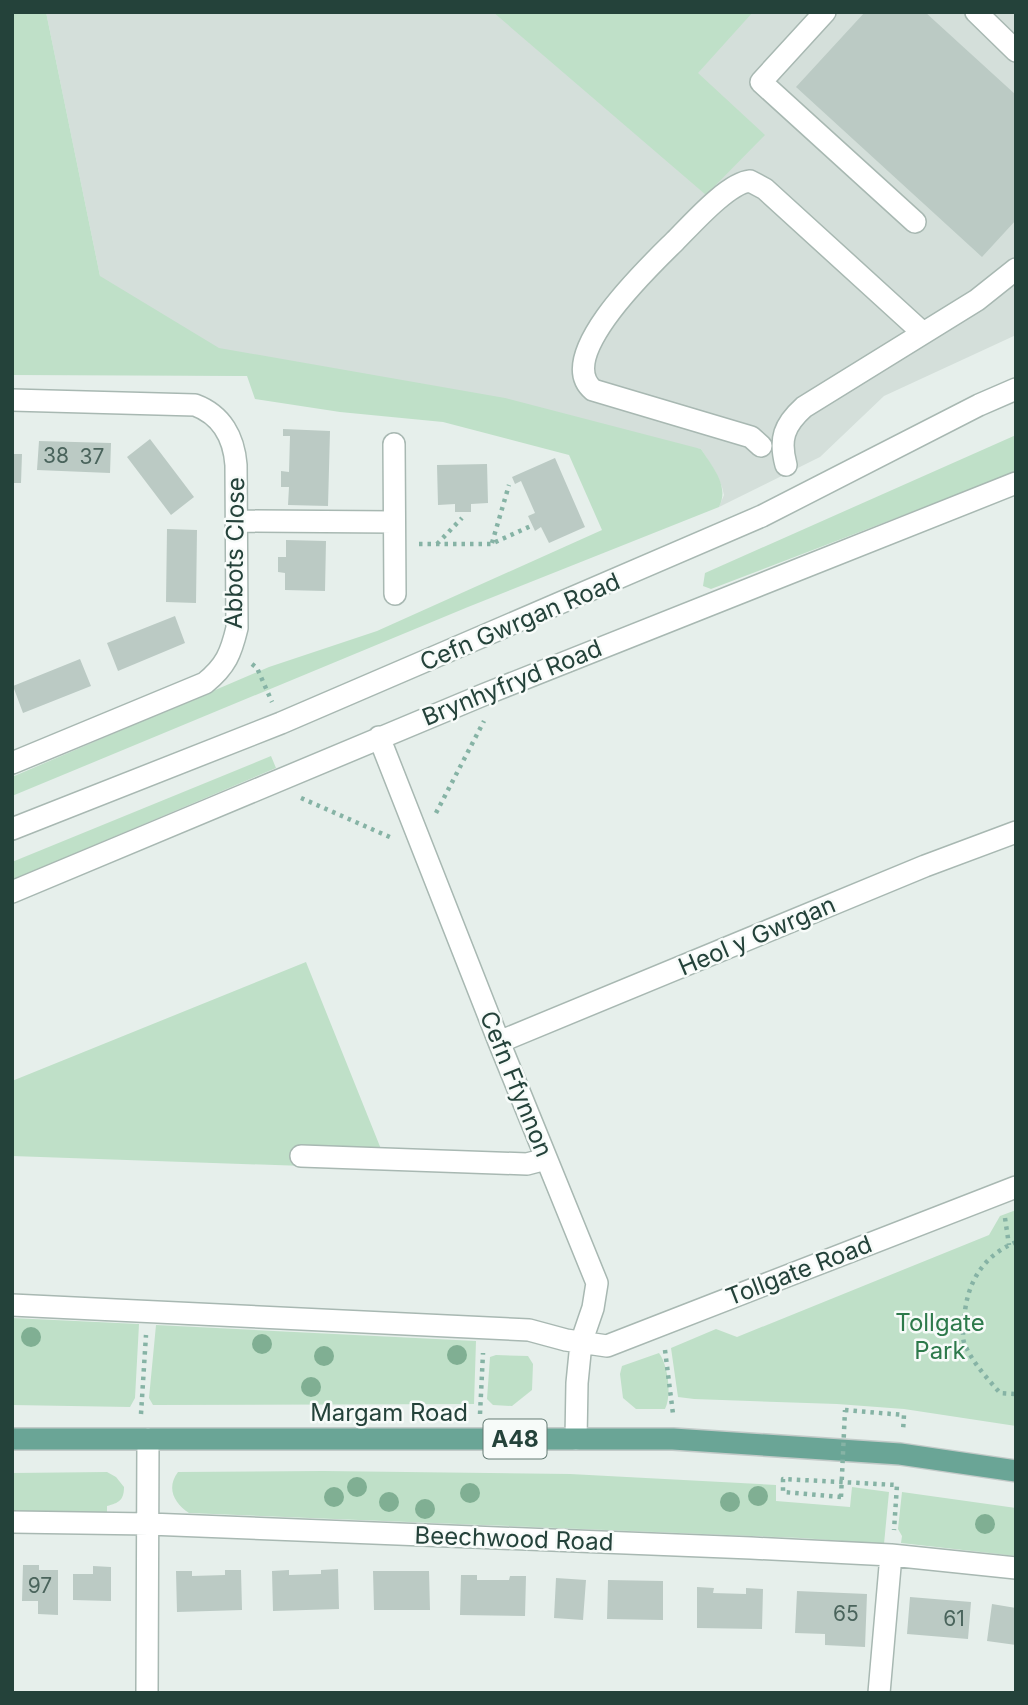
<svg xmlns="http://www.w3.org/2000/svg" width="1028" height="1705" font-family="Inter,sans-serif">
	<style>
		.built { fill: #d4dfda }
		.green { fill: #bfe0c8 }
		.building { fill: #bbcac4 }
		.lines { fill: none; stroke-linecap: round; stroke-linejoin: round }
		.minor-casing { stroke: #a8b8b2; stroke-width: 24 }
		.major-casing { stroke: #c2cac8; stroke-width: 24 }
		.path { stroke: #86b3a5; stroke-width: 4.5; stroke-dasharray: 3.5 5; stroke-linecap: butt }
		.minor { stroke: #fff; stroke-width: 21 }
		.major { stroke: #6aa596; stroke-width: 21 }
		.path-bridge { stroke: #86b3a5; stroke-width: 4.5; stroke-dasharray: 3.5 5; stroke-linecap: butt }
		.tree { fill: #80af93 }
		.labels { text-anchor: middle; stroke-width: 5; stroke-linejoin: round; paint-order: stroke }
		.number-label { font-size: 21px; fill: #4a645c }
		.shield { fill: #f7fbf9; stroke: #637a73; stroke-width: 2 }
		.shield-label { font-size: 23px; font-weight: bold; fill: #24423a }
		.street-label { font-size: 24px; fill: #24423a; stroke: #f7fbf9 }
		.park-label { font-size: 24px; fill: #2d7a4b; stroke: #f7fbf9 }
	</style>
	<rect width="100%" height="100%" fill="#e6efeb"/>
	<path class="built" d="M46,12H1016V335L884,396L820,457L719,507L724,495L722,487L715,471L701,449L248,376L128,374L100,276Z"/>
	<path class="green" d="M12,12H46L100,276L219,348L505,398L701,449C712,466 730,486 719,507L468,607L12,796V777L269,667L377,631L602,530L569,455L443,422L340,412L255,399L247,376L12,375Z
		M493,12H753L698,73L765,135L706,195Z
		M1016,435V472L711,589L703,586L705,573Z
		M271,756L276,768L12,880V862Z
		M306,962L389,1169L12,1156V1081Z
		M1016,1210V1426L904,1409L837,1404L694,1399L678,1397L671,1348L716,1329L737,1337L989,1235L1000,1216Z
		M12,1318L139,1324L135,1398L130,1407L12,1405Z
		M156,1325L476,1341L474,1404L153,1405L149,1398Z
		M659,1353C668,1365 672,1395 665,1409H636L623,1398L620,1374L622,1366Z
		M496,1355L528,1356L533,1364L532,1390L512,1406L493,1405L487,1399L490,1357Z
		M323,1471L570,1474L776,1485V1501L850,1507L852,1487L889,1492L884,1544L801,1538L189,1513C174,1503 166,1488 178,1472Z
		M107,1472L116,1477L124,1487C124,1500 119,1503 107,1506V1513L12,1511V1473Z
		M902,1492L1016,1508V1556L901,1543L902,1536L898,1529Z"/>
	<path class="building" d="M865,12H925L1016,95V220L982,257L796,87Z
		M283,429L330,431L328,506L288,505L289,487H281V471L289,472L290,436H283Z
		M150,439L194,497L171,515L127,457Z
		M39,441L111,443L110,473L37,470Z
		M12,454H22L21,483H12Z
		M555,458L585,527L549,543L541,527L535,531L528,516L535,513L521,481L515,484L512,477Z
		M487,464L488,503L471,504V512H455V504L438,505L437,465Z
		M167,529L197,530L196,603L166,602Z
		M286,540L326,541L325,591L285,590V573L278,572V557H286Z
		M175,616L185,643L118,671L107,643Z
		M80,659L91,686L23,713L13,686Z
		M23,1565H39V1570H58V1615L38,1614V1601H22Z
		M93,1566L111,1567V1601L73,1600V1574H93Z
		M338,1569L339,1609L273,1611L272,1571L289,1570V1575L321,1574V1570Z
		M225,1570H241L242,1610L177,1612L176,1571H192V1576L225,1575Z
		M373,1571H429L430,1610H374Z
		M461,1575H477V1580H509L510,1576H526L525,1616L460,1615Z
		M556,1578L586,1580L583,1620L554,1618Z
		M608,1580L663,1581V1620L607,1619Z
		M697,1587L714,1588L713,1593L746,1594V1588L763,1589L762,1629L697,1628Z
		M797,1591L867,1594L865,1647L825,1645V1634L795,1633Z
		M910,1597L971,1602L968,1639L907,1634Z
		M992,1604L1016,1608V1645L987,1641Z"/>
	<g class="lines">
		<g class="minor-casing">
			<path id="minor" d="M825,12L761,82L915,222
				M976,12L1016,51
				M12,400L195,405C222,415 234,438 236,465L237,628C231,653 226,666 205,683L12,763
				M394,444L395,594
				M761,446L751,437L593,390C553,356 652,264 675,241C692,224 728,183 750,181L765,189L923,333
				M786,465C779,439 784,425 804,407L977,300L1016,269
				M236,521L394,522
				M379,737L499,1042L597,1283L593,1308L581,1343L577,1383L576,1439
				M12,829L281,723L762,516L979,405L1016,389
				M12,892L483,695L1016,483
				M499,1042L925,866L1016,832
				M301,1156L527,1164L546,1159
				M12,1305L529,1330L566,1340L607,1346L1016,1187
				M12,1522L149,1524L751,1548L891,1555L1016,1568
				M147,1693L148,1439
				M879,1693L891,1555"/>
		</g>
		<g class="major-casing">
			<path id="major" d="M12,1439H673L900,1454L1016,1471"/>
		</g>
		<path class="path" d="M492,543L509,485
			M419,544H491L533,525
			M437,544L462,518
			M252,664L257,668L272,702
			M301,798L392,838
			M436,813L484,721
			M1005,1218L1009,1245
			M1016,1242C980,1257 965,1287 964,1324C963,1331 962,1339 965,1345C973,1363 987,1378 1000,1393L1016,1394
			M665,1350L673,1414
			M845,1410L904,1415L903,1431
			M141,1414L146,1335
			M480,1414L483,1353
			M841,1497L783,1492V1479L897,1485L894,1530"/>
		<use href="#minor" class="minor"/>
		<use href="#major" class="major"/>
		<path class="path-bridge" d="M841,1497L845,1410"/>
	</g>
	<g class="tree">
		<circle cx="31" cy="1337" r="10"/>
		<circle cx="262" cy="1344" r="10"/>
		<circle cx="457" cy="1355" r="10"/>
		<circle cx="324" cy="1356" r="10"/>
		<circle cx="311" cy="1387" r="10"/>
		<circle cx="357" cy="1487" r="10"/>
		<circle cx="470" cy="1493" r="10"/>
		<circle cx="758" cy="1496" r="10"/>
		<circle cx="334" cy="1497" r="10"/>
		<circle cx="389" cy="1502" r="10"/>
		<circle cx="730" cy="1502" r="10"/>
		<circle cx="425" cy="1509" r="10"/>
		<circle cx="985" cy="1524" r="10"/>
	</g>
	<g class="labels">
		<g class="number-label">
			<text x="56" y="463">38</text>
			<text x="92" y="464">37</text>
			<text x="40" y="1593">97</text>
			<text x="846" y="1621">65</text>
			<text x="954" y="1626">61</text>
		</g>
		<rect class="shield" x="483.5" y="1419.5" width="63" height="39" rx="5"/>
		<g class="shield-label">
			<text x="515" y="1447">A48</text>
		</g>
		<g class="street-label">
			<text transform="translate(235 553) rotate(-89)" y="8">Abbots Close</text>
			<text transform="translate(520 622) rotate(-23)" y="8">Cefn Gwrgan Road</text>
			<text transform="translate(512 683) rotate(-22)" y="8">Brynhyfryd Road</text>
			<text transform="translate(757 936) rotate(-23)" y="8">Heol y Gwrgan</text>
			<text transform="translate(516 1084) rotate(68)" y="8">Cefn Ffynnon</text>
			<text transform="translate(799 1271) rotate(-21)" y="8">Tollgate Road</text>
			<text x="389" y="1421">Margam Road</text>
			<text transform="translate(514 1539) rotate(2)" y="8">Beechwood Road</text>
		</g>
		<g class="park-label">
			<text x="940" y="1331">Tollgate<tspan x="940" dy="28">Park</tspan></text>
		</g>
	</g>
	<rect width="1028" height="1705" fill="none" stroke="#24423a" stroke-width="28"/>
</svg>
